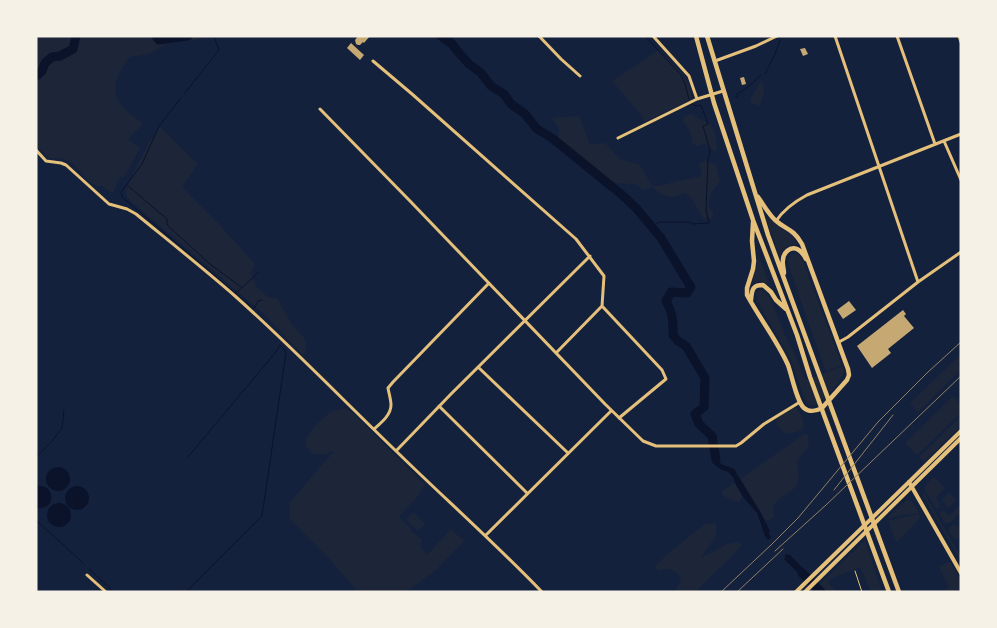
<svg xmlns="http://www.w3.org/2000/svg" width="997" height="628" font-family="Overpass,sans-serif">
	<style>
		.green { fill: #1d2539 }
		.water { fill: #0b132b }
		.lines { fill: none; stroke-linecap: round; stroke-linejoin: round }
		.stream { stroke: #0b132b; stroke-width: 1 }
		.river { stroke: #0b132b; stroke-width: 9 }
		.building { fill: #c6a872 }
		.path { stroke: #e5c07b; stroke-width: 1 }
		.minor { stroke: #e5c07b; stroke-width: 3 }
		.tertiary { stroke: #e5c07b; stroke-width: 4 }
		.secondary { stroke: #e5c07b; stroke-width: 4 }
		.primary { stroke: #e5c07b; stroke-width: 4.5 }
		.rail { stroke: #918062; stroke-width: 1 }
	</style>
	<rect width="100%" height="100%" fill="#14213d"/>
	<path class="green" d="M38,36H205L202,38L195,40L177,42L163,46L149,54L129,57C116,77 107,92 127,111C132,116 138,119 143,124L128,139L140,148L124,177H120L114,190V194L101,185L99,187L91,183L72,163L63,159L49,158L36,146V40Z
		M659,50C670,61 696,83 691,100L644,122L642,116L612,81Z
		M762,80L764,95L762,98L760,106L752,103L750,99Z
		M691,114L711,125L715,133L717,149L714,151L704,144L698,146L692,144C692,135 690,129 683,122L684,117Z
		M579,116L590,144L605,143L621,160L639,164L653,187L701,176L702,173L699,164L705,161L716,165L720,181L711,193L708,205L713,212V218L704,219C697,210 695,199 685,193C671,199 663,198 653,187L644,190L635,184L609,183L559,142V128L552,118Z
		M160,127L198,164L182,187L218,223L255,264L251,272L255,285L269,298H277L292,325L304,338L306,343V349L304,355L300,352L263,313L127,198L126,190L133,173L150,141L156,134Z
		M767,218L779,227L791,234L798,245C787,245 785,246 780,256L779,255L766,219Z
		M795,253L799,255L802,259L842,365L826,371C812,335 801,300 788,264C787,258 788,254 795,253Z
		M758,256L769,282L768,283L760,281L753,283L752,282L756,270Z
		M758,290H762L765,292L771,300L785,335L795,355L805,380L843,366C843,370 844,371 843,374C841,383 823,400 816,405C810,406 808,405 805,400L790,358L757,301L756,293Z
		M961,354V370L918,412L910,403Z
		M953,396L961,404V413L917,455L905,443Z
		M794,407L797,408C801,414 803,419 804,426C800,432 793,433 786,434L778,427L776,420L782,414Z
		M340,409H346L353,413L425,485L418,496L399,517L411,528L412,533H414L422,540L420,546L427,555L451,529L464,541L436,570L406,592H358L325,554L290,519V502L334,451L326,454H313L306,446V438L315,426L330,412Z
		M961,416V426L924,462L919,457Z
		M806,433L808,435L809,446L797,461C797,468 800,475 798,482C793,497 768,496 774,516L770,521L763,519L761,513L740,479Z
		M934,477L945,488L936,498L941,506L937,509L925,491C924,485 929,481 934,477Z
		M735,483L743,497L739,502C733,502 724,497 721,492Z
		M949,492L956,500L948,508L942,500Z
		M924,493L961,557V562L922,494Z
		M907,500L912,501L919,513L897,516L886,519Z
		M961,504V512L950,523H945L939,514L944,510L949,516Z
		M413,512L425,524L418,531L406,520Z
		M918,514L920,518L897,542L893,534L888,521Z
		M716,523V536L701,557L713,552L727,544L739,542L742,545L731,557L695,592H675L679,584L681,577C673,570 670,566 659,571L656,569L655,566L671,551L705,524Z
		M953,525L960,527V537L954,539L948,530L949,528Z
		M865,540L882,592H867L870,590L860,567L828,580L830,585L837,592H826L819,585Z
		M948,562L951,563L961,580V592H941L949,587L939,567Z"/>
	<path class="water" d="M711,451H717C719,468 722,463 734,469L761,513L770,531L769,534L771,537L768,540L765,536L757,513L743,497L735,483L733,477L728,472L720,469L715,465Z
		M46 479a12 12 0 1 1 24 0a12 12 0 1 1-24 0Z
		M36,486C56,483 57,511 36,508Z
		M65 498a12 12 0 1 1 24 0a12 12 0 1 1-24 0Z
		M47 515a12 12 0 1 1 24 0a12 12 0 1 1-24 0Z
		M786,554L788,555L789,554L810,575L805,580L784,559L786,557L784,556Z"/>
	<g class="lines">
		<path class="stream" d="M645,36L681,75L685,84L689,99
			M765,74L775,54L780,40
			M184,94L219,50L214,36
			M736,97H738L737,94L747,88L761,75
			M181,98L159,126L142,164L121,192L122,197L254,309L258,301L262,300
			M128,186L167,219V225L210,264L241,287
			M652,227L659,222H689L692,224L709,223L706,209L708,159L709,157L710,150L703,126L708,124L701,105L696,106L692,104
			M236,293L259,272
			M36,457L52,441L62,428L64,410
			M36,520L84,564
			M89,569L114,592
			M186,592L262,516L286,353L284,349L280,345L275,353L188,457"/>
		<path class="river" d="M156,36L159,40L188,36
			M441,36L452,44L459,53L469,64L481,73L491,86L504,94L511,104L525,114L537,129L552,138L621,194L637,209L661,238L686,279L691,287L687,293L671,292L666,301C673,313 673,321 673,335L678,341L686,346L705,378L704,407L695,414L699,424L712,436L716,460
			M36,76L42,71L45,63L52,57L60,56L73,49L76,36
			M802,573L821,592"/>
	</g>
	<path class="building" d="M358,36H370L364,43L363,42L360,45H358L356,44L355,40Z
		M351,43L364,55L360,60L347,48Z
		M805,48L808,54L803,56L800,49Z
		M744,77L746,84L742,85L740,78Z
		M849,301L856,310L843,319L837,310Z
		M903,310L906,314L904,316L914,328L888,349L891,353L872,368L857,346Z"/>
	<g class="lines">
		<path class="path" d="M855,571L862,592"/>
		<path class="minor" d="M539,36L561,59L580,76
			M653,36L689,76L697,99L723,91
			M835,36L918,282
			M897,36L935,144
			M959,36L961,42
			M373,61L412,94L576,239L604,276L602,306L662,370L666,379L619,418
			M715,61L756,46L777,36
			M320,109L410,201L605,404L643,441L656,446H736L741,443L764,424L800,402
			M618,138L697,99
			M944,141L961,180
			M36,150L46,161L61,163L66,165L109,204L127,209L136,214C169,241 203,268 235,296C290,345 342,399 395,450C444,498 495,543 542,592
			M776,221C784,209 794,202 807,195L961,134
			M839,342L848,337L918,282L961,252
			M556,353L602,306
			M478,367L568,453
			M439,406L527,493
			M374,429C381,423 391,415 391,405C391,400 389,394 388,388L393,382L489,283
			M396,451L451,394L590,256
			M486,535L611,411
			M87,575L106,592"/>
		<path class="tertiary" d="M909,482L961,573"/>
		<path class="secondary" d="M796,592L909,482L961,431
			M805,592L961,438"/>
		<path class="primary" d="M696,36L714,103L753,220L797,335L810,377L889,592
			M707,36L768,235L899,592
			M753,222L752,241L754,261L753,269L747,288V295C760,319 777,340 788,365C792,376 797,402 804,408C810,413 816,411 822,408L847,380L849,375L848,369L802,244C793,228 786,230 775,220C768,213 763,204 758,197
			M784,273C784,269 782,264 783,260C783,253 790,246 797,249C801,251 804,255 806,259
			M751,300C752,290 752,285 763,285L771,292L776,300L786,309"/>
		<path class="rail" d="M834,490L893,415
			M775,551L826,505L961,376
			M721,592L771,545L798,518L878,422L928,372L961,342
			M737,592L783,549"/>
	</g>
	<rect width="997" height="628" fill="none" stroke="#f6f1e7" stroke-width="75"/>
</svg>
